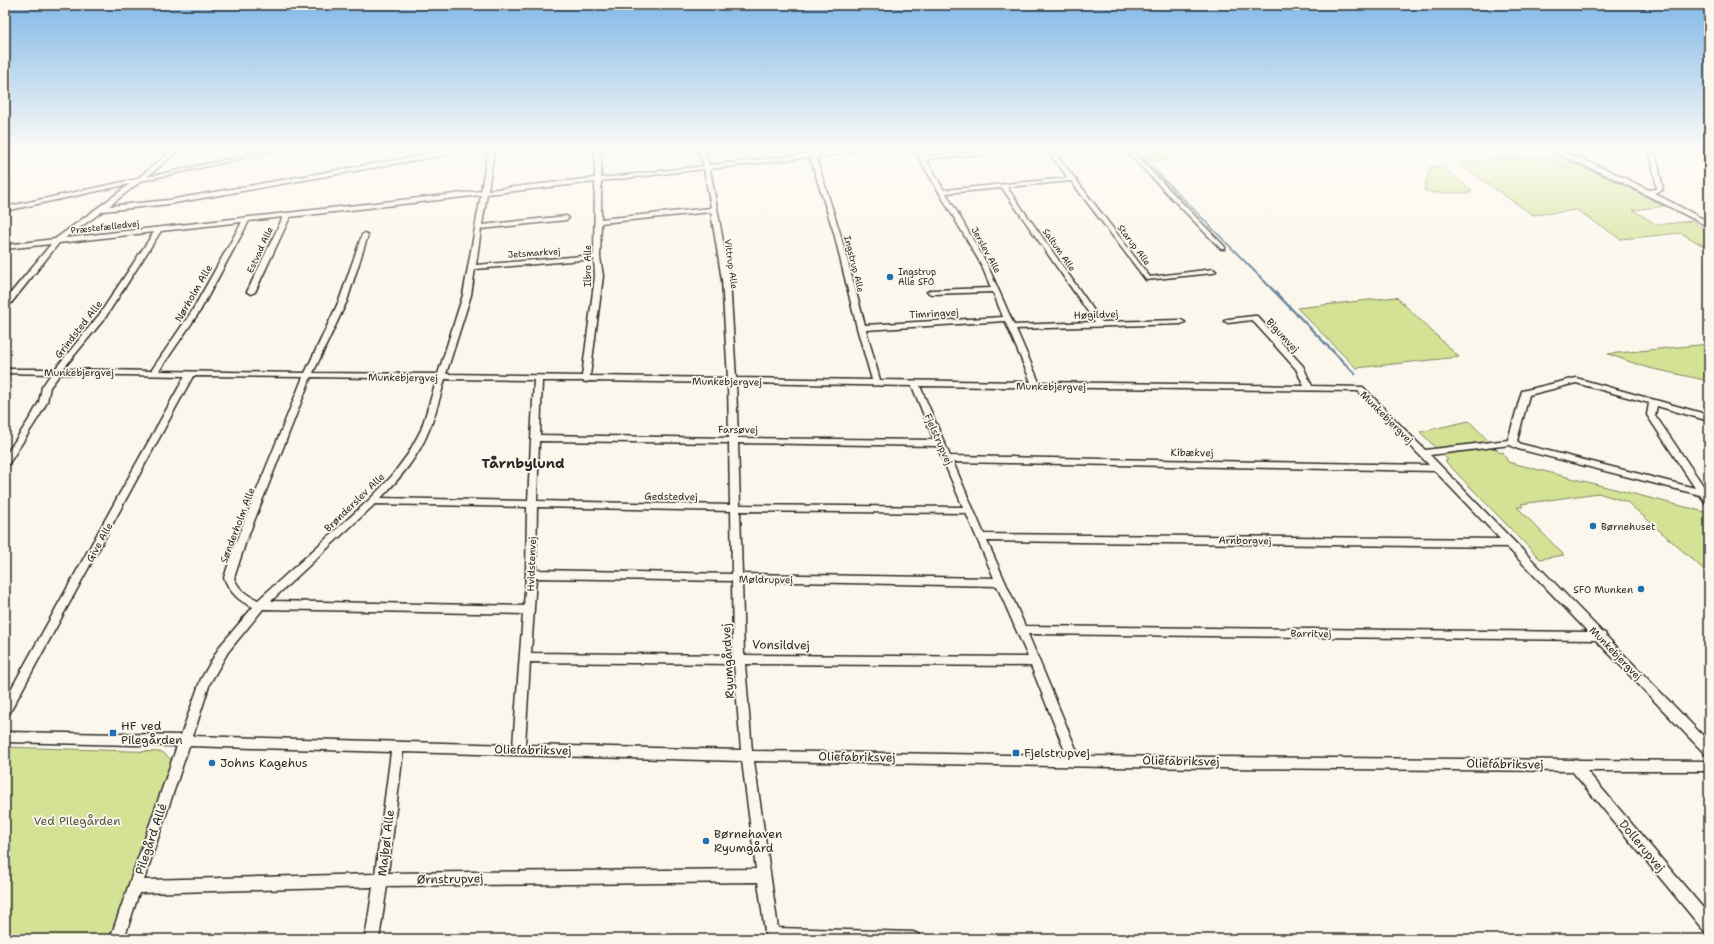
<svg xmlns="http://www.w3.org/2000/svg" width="1714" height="944" font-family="'Shantell Sans',sans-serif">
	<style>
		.green { fill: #d4e296; stroke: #808660 }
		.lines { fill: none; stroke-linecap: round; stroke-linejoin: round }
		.stream-far1 { stroke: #66849d; stroke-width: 2 }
		.stream { stroke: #66849d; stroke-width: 2.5 }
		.minor-casing { stroke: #2b2b2b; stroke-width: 3 }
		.minor { fill: #fbf7ec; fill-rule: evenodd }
		.poi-dot { fill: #1f6fb2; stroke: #fbf7ec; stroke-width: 1.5 }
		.labels { text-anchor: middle; stroke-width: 3.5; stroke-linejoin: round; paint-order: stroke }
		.far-street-label { font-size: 9px; fill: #2b2b2b; stroke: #fbf7ec }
		.far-poi-label { font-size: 9px; fill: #2b2b2b; stroke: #fbf7ec; text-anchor: start }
		.street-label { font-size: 10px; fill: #2b2b2b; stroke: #fbf7ec }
		.poi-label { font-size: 10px; fill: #2b2b2b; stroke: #fbf7ec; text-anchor: start }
		.near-street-label { font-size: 12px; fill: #2b2b2b; stroke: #fbf7ec }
		.near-poi-label { font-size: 12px; fill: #2b2b2b; stroke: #fbf7ec; text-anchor: start }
		.near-park-label { font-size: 12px; fill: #555946; stroke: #fbf7ec }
		.district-label { font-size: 14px; font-weight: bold; fill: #2b2b2b; stroke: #fbf7ec }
	</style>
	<rect width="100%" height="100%" fill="#fbf7ec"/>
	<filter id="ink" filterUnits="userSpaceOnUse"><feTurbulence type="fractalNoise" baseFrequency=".025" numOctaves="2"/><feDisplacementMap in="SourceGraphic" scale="8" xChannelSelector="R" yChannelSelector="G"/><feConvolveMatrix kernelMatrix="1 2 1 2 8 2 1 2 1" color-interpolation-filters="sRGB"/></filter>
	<g filter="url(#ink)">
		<path class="green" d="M1141,151H1181L1187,157L1150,161Z
			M1529,155C1537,160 1537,157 1545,158C1554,159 1558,168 1568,167L1551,157L1557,156L1624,185L1664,206L1633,210L1657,225L1691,221L1709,232V249L1681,233L1620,239L1577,210L1533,215L1457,163Z
			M1441,166L1471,190V193H1434L1424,190L1430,167Z
			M1396,297L1459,357L1356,368L1297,308Z
			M1709,344V381L1645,367L1608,354Z
			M1469,421L1500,453L1503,452L1508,462L1709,513V574L1627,502L1598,493L1521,504L1523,507H1517L1564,555L1540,559L1445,461L1448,460L1420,432Z
			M5,747L162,752L173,761L111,939H5Z"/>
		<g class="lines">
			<path class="stream-far1" d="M1136,151L1273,290"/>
			<path class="stream" d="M1272,289L1355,374"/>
			<g class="minor-casing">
				<path id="minor" d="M171,151H178L147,177L265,151H276L141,181L109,206L169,200L446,151H459L456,153L169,204L103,211L65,238L481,191L488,151H494L488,190L595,178V151H601V178L704,166L698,151H704L709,165L809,154L807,151H813L814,153L853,151L850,153L816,157L840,233L865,325L1003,317L993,292L931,294L927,292L931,290L991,288L981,264L915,151H921L924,156L987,151V153L985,154L926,159L944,190L1068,178L1048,151H1054L1150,277L1213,269L1216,271L1213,273L1146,280L1071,181L1007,187L1102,322L1181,320L1185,322L1181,324L1016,329L1039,382L1304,386L1296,369L1252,320L1228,323L1224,321L1228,319L1254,316H1257L1303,366L1312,386L1363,387L1425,450L1508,440L1522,391L1576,378L1709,415V421L1657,406L1655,415L1707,491L1709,494V504L1706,503L1700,495L1518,449L1510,445L1430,455L1602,632L1605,633L1606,636L1709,742V755L1705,754L1596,640L1028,634L1079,756L1709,761V771H1587L1709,915V933L1704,931L1572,771L1109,767L754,761L778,928L913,932L918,934L920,939H766L758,882L387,886L379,939H365L373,887L139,893L124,939H110L177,746L5,742V732L181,735L201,679L220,646L253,607C238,601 230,592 224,578L235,544L303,377L193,376L9,714L5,716V700L185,376L60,374L50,387L47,402L40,415L8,465L5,466V456L32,415L39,402L42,387L51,374L5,373V369H55L99,315L154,232L59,243L8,307H5V300L51,244L5,249V245L55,239L130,184L5,211V207L137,179ZM810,157L834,233L857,328L872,380L736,378L730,280L710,169ZM704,169L711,208L601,219V181ZM595,182L594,255L476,265L481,229L566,220L569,218L566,216L482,225L487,194ZM1002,188L1095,322L1014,325L987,264L946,193ZM481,195L463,295L438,374L313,373L347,301L368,235L365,233L362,235L339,301L305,373L159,371L200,311L249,221L283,217L247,292L251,294L255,292L290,217ZM711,212L722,280L728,378L590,376L603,276L600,257L601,223ZM242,222L192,311L151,371L63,369L105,318L161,231ZM594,259L595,276L582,376L446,374L471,295L475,269ZM1005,321L1031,382L880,380L866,330ZM311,377L437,379L421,430L408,454L391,477L370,499L258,600C247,595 239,590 234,578L245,544ZM445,379L534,380L528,501L381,498C400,478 419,456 429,430C436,414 440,396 445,379ZM542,381H583L586,382L589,381L728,383L729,438L540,435ZM736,383L912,386L934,440L738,438ZM1576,383L1649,403L1647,415L1695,488L1521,444L1517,441L1529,395ZM920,386L1358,391L1429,465L950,456ZM539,441L729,443L730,505L537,501ZM738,443L937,446L963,507L740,505ZM953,462L1435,471L1500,539L984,534ZM375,504L527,507L526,574L524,606L271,601ZM537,507L731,511L732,574L536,570ZM740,511L966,513L994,578L742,574ZM987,541L1507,547L1588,632L1025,626ZM536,578L732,581L733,655L531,653ZM742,581L997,586L1028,657L744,655ZM263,609L523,614L513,745L193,736L210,683L228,652ZM530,662L734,664L741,750L525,745ZM745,664L1031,666L1067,756L752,751ZM189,746L391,752L375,874L144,880ZM403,752L742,761L756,869L388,873Z
					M1126,151H1132L1225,247V249H1221Z
					M1550,151C1574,151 1626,179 1649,190L1657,189L1651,158L1647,151H1653L1657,158L1663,190L1654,193L1709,222V227L1611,177Z"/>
			</g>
			<use href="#minor" class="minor"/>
		</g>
	</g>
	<linearGradient id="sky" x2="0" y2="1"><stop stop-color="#83b9e8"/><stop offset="0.53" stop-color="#fdfbf6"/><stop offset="1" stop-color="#fdfbf6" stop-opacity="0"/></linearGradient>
	<rect width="1714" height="283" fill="url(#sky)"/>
	<g class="poi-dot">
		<circle cx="890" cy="277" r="4"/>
		<circle cx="1593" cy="526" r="4"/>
		<circle cx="1641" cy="589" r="4"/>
		<rect x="109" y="729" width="8" height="8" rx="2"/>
		<rect x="1012" y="749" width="8" height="8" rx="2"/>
		<circle cx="212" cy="763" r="4"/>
		<circle cx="706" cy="841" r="4"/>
	</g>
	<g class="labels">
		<g class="far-street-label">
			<text transform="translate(105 227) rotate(-6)" y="3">Præstefælledvej</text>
			<text transform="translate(1134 245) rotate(53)" y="3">Starup Alle</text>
			<text transform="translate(260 250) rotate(-65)" y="3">Estvad Alle</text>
			<text transform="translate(986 250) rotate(61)" y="3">Jerslev Alle</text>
			<text transform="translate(1059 250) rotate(55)" y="3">Saltum Alle</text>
			<text transform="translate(534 253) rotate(-4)" y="3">Jetsmarkvej</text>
			<text transform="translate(731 264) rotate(82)" y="3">Vittrup Alle</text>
			<text transform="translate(854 264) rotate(76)" y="3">Ingstrup Alle</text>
			<text transform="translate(588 266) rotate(-90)" y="3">Ilbro Alle</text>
		</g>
		<g class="far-poi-label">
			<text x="898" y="275">Ingstrup<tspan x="898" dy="10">Alle SFO</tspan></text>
		</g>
		<g class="street-label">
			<text transform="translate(193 293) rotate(-60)" y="4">Nørholm Alle</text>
			<text transform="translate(934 313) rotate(-3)" y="4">Timringvej</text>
			<text transform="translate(1096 314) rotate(-2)" y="4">Høgildvej</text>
			<text transform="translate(78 329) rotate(-52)" y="4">Grindsted Alle</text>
			<text transform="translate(1283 335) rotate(47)" y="4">Bigumvej</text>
			<text x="79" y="376">Munkebjergvej</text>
			<text transform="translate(403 377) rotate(1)" y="4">Munkebjergvej</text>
			<text transform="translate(727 381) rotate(1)" y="4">Munkebjergvej</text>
			<text transform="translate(1051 386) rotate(1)" y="4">Munkebjergvej</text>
			<text transform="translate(1387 417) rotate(45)" y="4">Munkebjergvej</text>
			<text transform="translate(738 429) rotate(1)" y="4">Farsøvej</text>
			<text transform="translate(939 439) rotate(66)" y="4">Fjelstrupvej</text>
			<text transform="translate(1192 452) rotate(1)" y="4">Kibækvej</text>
			<text transform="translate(671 496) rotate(1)" y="4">Gedstedvej</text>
			<text transform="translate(354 502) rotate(-44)" y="4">Brønderslev Alle</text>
			<text transform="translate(237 525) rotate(-69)" y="4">Sønderholm Alle</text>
			<text transform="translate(1245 540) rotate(1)" y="4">Arnborgvej</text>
			<text transform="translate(99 542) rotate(-61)" y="4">Give Alle</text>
			<text transform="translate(531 564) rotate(-88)" y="4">Hvidstenvej</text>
			<text transform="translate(766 579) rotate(1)" y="4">Møldrupvej</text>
			<text transform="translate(1311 633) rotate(1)" y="4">Barritvej</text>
			<text transform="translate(1616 653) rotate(46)" y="4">Munkebjergvej</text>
		</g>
		<g class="poi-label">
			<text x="1601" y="530">Børnehuset</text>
			<text x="1633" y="593" text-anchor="end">SFO Munken</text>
		</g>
		<g class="near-street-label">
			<text transform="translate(781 645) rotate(1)" y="4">Vonsildvej</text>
			<text transform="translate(728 661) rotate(-93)" y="4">Ryumgårdvej</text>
			<text transform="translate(533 750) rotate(1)" y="4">Oliefabriksvej</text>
			<text transform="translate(857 757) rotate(1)" y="4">Oliefabriksvej</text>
			<text transform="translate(1181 761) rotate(1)" y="4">Oliefabriksvej</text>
			<text transform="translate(1505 764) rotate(1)" y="4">Oliefabriksvej</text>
			<text transform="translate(151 839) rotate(-71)" y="4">Pilegård Allé</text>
			<text transform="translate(386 843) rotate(-83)" y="4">Majbøl Alle</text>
			<text transform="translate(1642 846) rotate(50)" y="4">Dollerupvej</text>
			<text transform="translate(450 879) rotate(-1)" y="4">Ørnstrupvej</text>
		</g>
		<g class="near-poi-label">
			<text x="121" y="730">HF ved<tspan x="121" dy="14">Pilegården</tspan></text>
			<text x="1024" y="757">Fjelstrupvej</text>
			<text x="220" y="767">Johns Kagehus</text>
			<text x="714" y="838">Børnehaven<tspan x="714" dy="14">Ryumgård</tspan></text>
		</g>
		<g class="near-park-label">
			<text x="77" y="825">Ved Pilegården</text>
		</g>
		<g class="district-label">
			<text x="523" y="468">Tårnbylund</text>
		</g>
	</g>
	<rect width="1714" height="944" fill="none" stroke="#fbf7ec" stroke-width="20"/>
	<rect x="10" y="10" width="1694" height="924" fill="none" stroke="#2b2b2b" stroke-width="1.5" filter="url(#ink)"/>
</svg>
